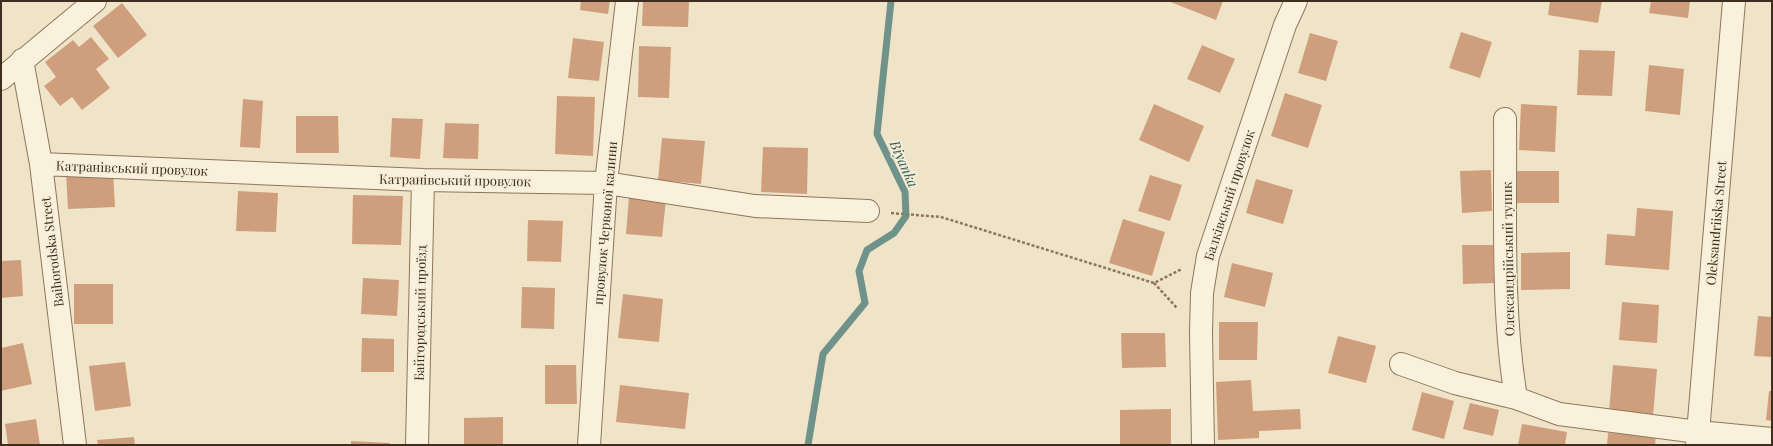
<svg xmlns="http://www.w3.org/2000/svg" width="1773" height="446" font-family="'Playfair Display',serif">
	<style>
		.lines { fill: none; stroke-linecap: round; stroke-linejoin: round }
		.stream { stroke: #6f938a; stroke-width: 7 }
		.building { fill: #cf9f7d }
		.minor-casing { stroke: #8d765c; stroke-width: 24 }
		.tertiary-casing { stroke: #8d765c; stroke-width: 24 }
		.path { stroke: #8d765c; stroke-width: 2.5; stroke-dasharray: 3 2; stroke-linecap: butt }
		.minor { stroke: #faf1dc; stroke-width: 22 }
		.tertiary { stroke: #faf1dc; stroke-width: 22 }
		.labels { text-anchor: middle; stroke-width: 3.5; stroke-linejoin: round; paint-order: stroke }
		.street-label { font-size: 13px; fill: #3d2e20; stroke: #f7eed8 }
		.water-label { font-size: 14px; font-style: italic; fill: #2f5d5a; stroke: #f7eed8 }
	</style>
	<rect width="100%" height="100%" fill="#f0e4c8"/>
	<g class="lines">
		<path class="stream" d="M808,445L823,354L865,303L859,271L867,250L894,233L906,216L905,192L877,134L891,1"/>
	</g>
	<path class="building" d="M581,1H610L608,14L580,10Z
		M643,1H689L688,27L642,26Z
		M1168,1H1223L1216,20Z
		M1550,1H1602L1598,23L1548,15Z
		M1651,1H1690L1688,18L1649,13Z
		M122,3L147,35L118,58L93,26Z
		M1461,32L1492,42L1480,78L1449,68Z
		M1310,33L1338,41L1326,81L1298,73Z
		M91,37L109,59L96,69L110,88L82,110L72,97L60,106L44,86L56,77L45,62L73,40L79,47Z
		M573,38L604,42L599,81L568,78Z
		M1202,45L1235,59L1220,93L1187,79Z
		M639,46L671,47L669,98L638,97Z
		M1579,50L1615,51L1612,96L1577,95Z
		M1649,65L1684,69L1680,115L1645,111Z
		M1285,93L1322,105L1308,148L1271,136Z
		M557,96L595,97L593,156L555,154Z
		M243,99L263,101L260,148L240,147Z
		M1154,104L1204,126L1189,162L1139,140Z
		M1521,104L1557,106L1555,152L1519,150Z
		M296,116H338L339,153H296Z
		M392,118L423,119L420,159L390,157Z
		M445,123L479,124L478,159L443,158Z
		M662,138L705,141L701,184L658,180Z
		M763,147L808,148L807,194L761,192Z
		M113,170L115,207L68,209L66,172Z
		M1491,170L1492,211L1462,213L1460,171Z
		M1517,171H1559V203H1517Z
		M1150,175L1182,185L1170,221L1138,211Z
		M1256,179L1293,190L1283,224L1246,213Z
		M238,191L278,193L276,232L236,231Z
		M353,195L403,196L401,245L352,244Z
		M629,197L666,200L662,237L626,234Z
		M1637,208L1673,211L1669,270L1605,265L1607,234L1635,236Z
		M1123,219L1165,232L1152,276L1109,263Z
		M528,220L563,221L561,262L527,261Z
		M1462,245H1493L1494,283L1463,284Z
		M1570,252V289L1521,290V253Z
		M21,260L23,296L1,298V261Z
		M1232,263L1273,273L1265,307L1224,297Z
		M363,278L399,280L397,316L361,314Z
		M74,284H113V324H74Z
		M522,287L555,288L554,329L521,328Z
		M623,294L663,299L659,342L618,338Z
		M1622,302L1659,305L1657,343L1619,340Z
		M1758,316L1772,317V357L1754,356Z
		M1219,322H1258L1257,360H1219Z
		M1121,333H1165L1166,367L1122,368Z
		M1338,336L1376,346L1366,383L1328,373Z
		M362,338L394,339V372H361Z
		M23,343L32,384L1,391V348Z
		M125,362L131,406L95,411L89,366Z
		M545,365H576L577,404H545Z
		M1613,365L1657,369L1653,416L1609,412Z
		M1251,380L1253,411L1300,409L1301,429L1259,431V438L1218,440L1216,382Z
		M620,385L689,393L685,429L616,422Z
		M1769,391H1772V421L1766,420Z
		M1422,392L1454,401L1444,439L1412,430Z
		M1470,403L1499,410L1493,436L1463,429Z
		M1171,409V445H1120V410Z
		M503,417V445H464V418Z
		M36,419L40,445H8L5,424Z
		M1522,424L1567,432L1565,445H1518Z
		M1608,433L1656,436L1655,445H1607Z
		M134,437L135,445H98L97,440Z
		M351,441L390,443V445H351Z"/>
	<g class="lines">
		<g class="minor-casing">
			<path id="minor" d="M22,60L41,164L75,445
				M1505,119C1506,212 1501,307 1516,398
				M41,164L423,180L606,183L755,206L868,211
				M1401,364L1455,383L1516,398L1559,414L1698,432L1772,439
				M417,445L423,180
				M589,445L606,183L627,1
				M1203,445L1201,333L1202,293L1208,256L1285,25L1296,1
				M1697,445L1734,1"/>
		</g>
		<g class="tertiary-casing">
			<path id="tertiary" d="M1,79L95,1"/>
		</g>
		<path class="path" d="M891,213L941,217L1154,283L1182,269
			M1154,283L1177,308"/>
		<use href="#minor" class="minor"/>
		<use href="#tertiary" class="tertiary"/>
	</g>
	<g class="labels">
		<g class="street-label">
			<text transform="translate(132 168) rotate(2)" y="5">Катранівський провулок</text>
			<text transform="translate(455 180) rotate(1)" y="5">Катранівський провулок</text>
			<text transform="translate(1229 195) rotate(-72)" y="5">Балківський провулок</text>
			<text transform="translate(605 223) rotate(-85)" y="5">провулок Червоної калини</text>
			<text transform="translate(1716 223) rotate(-85)" y="5">Oleksandriiska Street</text>
			<text transform="translate(52 252) rotate(-97)" y="5">Baihorodska Street</text>
			<text transform="translate(1508 259) rotate(-91)" y="5">Олександрійський тупик</text>
			<text transform="translate(420 313) rotate(-89)" y="5">Байгородський проїзд</text>
		</g>
		<g class="water-label">
			<text transform="translate(904 164) rotate(66)" y="5">Biyanka</text>
		</g>
	</g>
	<rect width="1773" height="446" fill="none" stroke="#3d2e20" stroke-width="4"/>
</svg>
